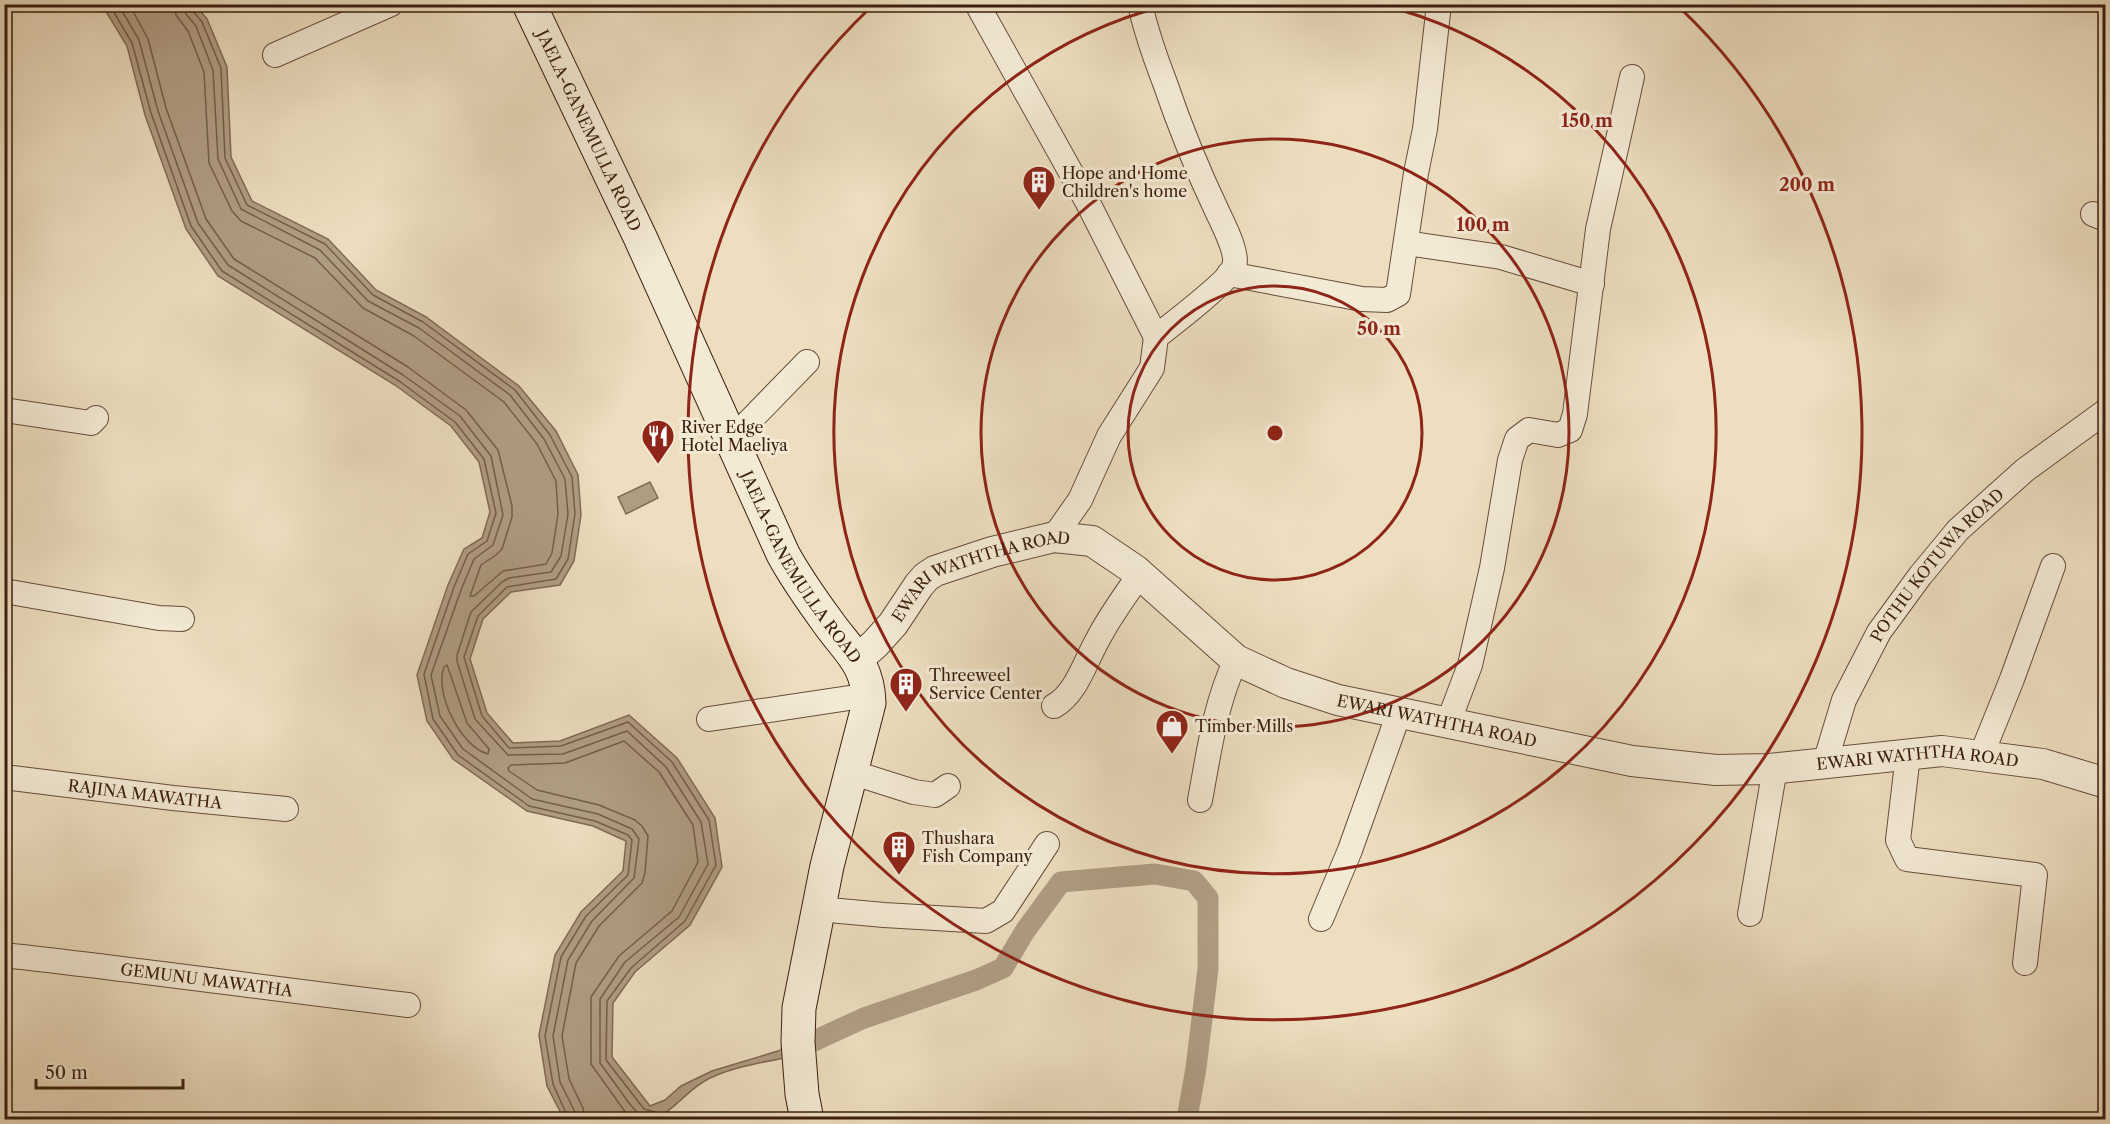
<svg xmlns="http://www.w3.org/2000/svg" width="2110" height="1124" font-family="'Libre Caslon Text',serif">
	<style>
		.water { fill: #af9d83; stroke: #806a54; stroke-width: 1.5 }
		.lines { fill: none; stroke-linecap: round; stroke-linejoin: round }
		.shore { stroke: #745e48; stroke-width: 1.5 }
		.canal { stroke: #af9d83; stroke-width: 21 }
		.minor-casing { stroke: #664e3a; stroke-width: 26 }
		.tertiary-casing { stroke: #664e3a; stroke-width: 32 }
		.secondary-casing { stroke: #3a1e0e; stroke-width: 35 }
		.minor { stroke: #f3ead5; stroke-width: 24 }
		.tertiary { stroke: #f3ead5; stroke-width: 30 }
		.secondary { stroke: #f3ead5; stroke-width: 33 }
		.ring { fill: none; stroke: #8f2418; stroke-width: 3 }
		.labels { text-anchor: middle; stroke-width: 6; stroke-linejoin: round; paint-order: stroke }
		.street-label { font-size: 16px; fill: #3a1e0e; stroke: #f3ead5 }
		.poi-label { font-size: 16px; fill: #3a1e0e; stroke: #f3ead5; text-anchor: start }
		.centre { fill: #8f2418; stroke: #f3ead5; stroke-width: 3 }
		.ring-label { font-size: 18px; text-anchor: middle; font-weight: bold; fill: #8f2418; stroke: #f3ead5; stroke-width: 6; stroke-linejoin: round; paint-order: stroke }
	</style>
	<rect width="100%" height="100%" fill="#ecdebf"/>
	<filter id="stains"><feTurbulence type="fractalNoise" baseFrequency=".00333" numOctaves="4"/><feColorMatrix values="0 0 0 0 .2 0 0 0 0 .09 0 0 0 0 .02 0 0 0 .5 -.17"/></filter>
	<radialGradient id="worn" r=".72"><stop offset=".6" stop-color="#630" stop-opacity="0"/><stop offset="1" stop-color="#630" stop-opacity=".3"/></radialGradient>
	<path class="water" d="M102,5H195L207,19L227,67L231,157L252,201L328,239L376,290L426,317L519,386L556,431L578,475L581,515L574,561L560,585L511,592L483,619L470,659L487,713L513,743L560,741L629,715L677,758L715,818L722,867L690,925L635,972L613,1003L612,1057L650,1106L665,1100L681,1086L712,1071L788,1048L790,1057C764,1062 725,1068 703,1082C685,1093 673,1111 655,1119H564L547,1086L539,1035L555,955L581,912L623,871L626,841L593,826L527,811L453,759L427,721L417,675L448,585L464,549L482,538L490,512L479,462L451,426L395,385L218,276L186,229L145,115L127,46Z
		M650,482L658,498L626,514L618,497Z"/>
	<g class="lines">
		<path class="shore" d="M109,4L132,43L151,113L191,226L222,271L399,381L455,422L484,459L496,513L487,541L468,554L454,587L424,674L433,719L458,755L529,806L595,821L628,835L632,840L628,875L586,916L561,957L545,1036L553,1084L569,1120
			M118,4L139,40L158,111L198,223L228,265L403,375L460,416L491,456L503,515L493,545L474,559L461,590L431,675L440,716L463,749L532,799L598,814L632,829L639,839L634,878L592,921L568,960L553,1036L560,1082L575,1112L576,1120
			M129,4L148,39L166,108L206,219L234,259L408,367L466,410L498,450L512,506V517L502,549L496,555L481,565L470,596H474L503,571L546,564L552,553L558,514L556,481L537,444L504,402L414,336L363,308L315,258L241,221L232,211L209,163L204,72L188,31L176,15L174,4
			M183,4L186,14L196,26L213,70L218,159L241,209L320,250L368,301L419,328L510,395L544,439L565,479L568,514L561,556L551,572L509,578L502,582L471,612L457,655V661L475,719L508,755L563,754L627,731L666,767L701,822L708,864L679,917L625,962L600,999V1063L629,1103L640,1116L647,1120
			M191,4L192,10L202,22L221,68L225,158L247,205L325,244L373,295L423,322L515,390L550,435L572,477L575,514L568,559L556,579L507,587L478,616L464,657L482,716L509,748L561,746L628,722L672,762L709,820L716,865L685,921L631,968L607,1001L606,1060L644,1109L655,1112V1120
			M447,665L467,723L489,749L488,754C461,747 434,693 444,667Z
			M585,1120L583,1108L569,1079L562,1036L576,963L599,926L642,883L645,873L648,836L642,826L635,820L599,805L537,790L509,771L508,768L511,765L565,763L624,741L659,772L693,825L698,862L672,911L619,956L591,997V1064L631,1120"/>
		<path class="canal" d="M790,1052L864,1018L976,980L1003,968L1025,931L1061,882L1155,874L1194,881L1208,898V969L1196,1068L1188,1113L1191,1120"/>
		<g class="minor-casing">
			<g id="minor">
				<path d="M977,4L1088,203L1156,337"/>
				<path d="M275,55L391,4"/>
				<path d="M2093,214L2106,219"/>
				<path d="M1406,243L1501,257L1592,284"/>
				<path d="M1229,274L1362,299L1387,300L1398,294L1416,173L1425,129L1439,4"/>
				<path d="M4,410L91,423L96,418"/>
				<path d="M731,440L807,362"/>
				<path d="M1054,537L1080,500L1109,436L1152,368L1156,337C1170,326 1230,280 1234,267C1239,254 1223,224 1217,211C1197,169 1180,127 1165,83C1155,57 1146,32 1140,4"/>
				<path d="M4,591L159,618L182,619"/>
				<path d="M1054,706C1076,694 1085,662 1097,641C1109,617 1125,596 1140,574"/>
				<path d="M709,719L869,695"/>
				<path d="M1448,723L1470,665L1492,568L1510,460L1517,439L1529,430L1558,435L1570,430L1575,414L1598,229L1632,77"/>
				<path d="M1908,755L1898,840L1907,859L2035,875L2025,963"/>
				<path d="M1981,756L2012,679L2053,566"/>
				<path id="s1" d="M1825,763L1844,700L1879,632L1920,576L1958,530L2025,470L2106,411"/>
				<path d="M851,772L914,792L935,795L948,786"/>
				<path id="s2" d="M4,777L173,798L286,809"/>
				<path d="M1200,800C1209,752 1215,704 1236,660"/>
				<path d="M818,909L884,915L986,921L1003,911L1047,844"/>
				<path d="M1750,914L1775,768"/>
				<path d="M1321,919L1350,850L1399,713"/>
				<path id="s3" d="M4,955C139,970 274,989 408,1005"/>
			</g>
		</g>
		<g class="tertiary-casing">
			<g id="tertiary">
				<path id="s4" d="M858,659L875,644L893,624L919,585L926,577L935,571L992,552L1054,537L1092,541L1135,570L1236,660L1286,683L1338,700L1632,761L1716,770L1770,769L1942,751L2043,764L2106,783"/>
			</g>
		</g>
		<g class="secondary-casing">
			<g id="secondary">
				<path id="s5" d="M529,4L640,237L783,554C796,578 811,599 827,621C848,651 868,663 869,703L827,866L799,1008L798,1042L802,1094L807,1120"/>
			</g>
		</g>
		<use href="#minor" class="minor"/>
		<use href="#tertiary" class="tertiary"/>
		<use href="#secondary" class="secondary"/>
	</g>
	<g class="ring">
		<circle cx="1275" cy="433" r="147"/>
		<circle cx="1275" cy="433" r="294"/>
		<path d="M1382 5A441 441 0 1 1 1168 5"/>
		<path d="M1679 7A587 587 0 1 1 871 7"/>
	</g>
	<defs>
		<g id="building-pin" transform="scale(1.725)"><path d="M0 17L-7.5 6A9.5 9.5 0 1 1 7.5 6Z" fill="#8f2418" stroke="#f3ead5"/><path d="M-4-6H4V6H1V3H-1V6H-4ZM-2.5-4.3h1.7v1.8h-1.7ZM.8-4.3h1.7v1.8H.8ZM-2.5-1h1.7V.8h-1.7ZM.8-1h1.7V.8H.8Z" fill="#fff"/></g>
		<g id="restaurant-pin" transform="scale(1.725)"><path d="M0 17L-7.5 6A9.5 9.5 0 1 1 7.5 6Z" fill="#8f2418" stroke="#f3ead5"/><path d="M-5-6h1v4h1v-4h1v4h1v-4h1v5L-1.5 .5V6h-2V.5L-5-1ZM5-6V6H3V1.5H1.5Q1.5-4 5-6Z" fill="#fff"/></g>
		<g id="shop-pin" transform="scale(1.725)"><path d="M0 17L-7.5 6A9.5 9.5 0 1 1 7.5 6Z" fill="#8f2418" stroke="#f3ead5"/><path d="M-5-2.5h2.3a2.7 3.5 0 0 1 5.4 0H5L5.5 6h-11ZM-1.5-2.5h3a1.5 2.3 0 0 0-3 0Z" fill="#fff"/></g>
	</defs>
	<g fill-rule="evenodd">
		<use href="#building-pin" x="1039" y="182"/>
		<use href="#restaurant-pin" x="658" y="436"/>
		<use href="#building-pin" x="906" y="684"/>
		<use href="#shop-pin" x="1172" y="726"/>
		<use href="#building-pin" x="899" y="847"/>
	</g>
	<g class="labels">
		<g class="street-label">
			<text dy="6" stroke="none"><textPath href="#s5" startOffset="140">JAELA-GANEMULLA ROAD</textPath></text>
			<text dy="6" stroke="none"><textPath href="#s5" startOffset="626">JAELA-GANEMULLA ROAD</textPath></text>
			<text dy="6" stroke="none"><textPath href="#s1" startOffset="231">POTHU KOTUWA ROAD</textPath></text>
			<text dy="6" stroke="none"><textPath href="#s4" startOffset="156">EWARI WATHTHA ROAD</textPath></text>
			<text dy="6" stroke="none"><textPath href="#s4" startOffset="678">EWARI WATHTHA ROAD</textPath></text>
			<text dy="6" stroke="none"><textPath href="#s4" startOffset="1164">EWARI WATHTHA ROAD</textPath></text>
			<text dy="6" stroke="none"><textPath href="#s2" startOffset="142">RAJINA MAWATHA</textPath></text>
			<text dy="6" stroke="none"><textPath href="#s3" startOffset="204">GEMUNU MAWATHA</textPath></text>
		</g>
		<g class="poi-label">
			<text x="1062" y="179">Hope and Home<tspan x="1062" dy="18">Children's home</tspan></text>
			<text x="681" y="433">River Edge<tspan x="681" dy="18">Hotel Maeliya</tspan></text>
			<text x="929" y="681">Threeweel<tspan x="929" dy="18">Service Center</tspan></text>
			<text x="1195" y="732">Timber Mills</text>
			<text x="922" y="844">Thushara<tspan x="922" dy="18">Fish Company</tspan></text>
		</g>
	</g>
	<circle cx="1275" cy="433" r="9" class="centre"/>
	<g class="ring-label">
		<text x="1587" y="127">150 m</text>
		<text x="1807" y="191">200 m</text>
		<text x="1483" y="231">100 m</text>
		<text x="1379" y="335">50 m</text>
	</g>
	<rect width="2110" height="1124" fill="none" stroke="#ecdebf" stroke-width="24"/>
	<rect x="6" y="6" width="2098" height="1112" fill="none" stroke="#3a1e0e" stroke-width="3"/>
	<rect x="12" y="12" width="2086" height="1100" fill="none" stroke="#3a1e0e" stroke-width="1.5"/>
	<path d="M36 1079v9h147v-9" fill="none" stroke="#3a1e0e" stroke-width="3"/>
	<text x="45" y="1079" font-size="18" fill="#3a1e0e" stroke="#f3ead5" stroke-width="4.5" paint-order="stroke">50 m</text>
	<rect width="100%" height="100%" filter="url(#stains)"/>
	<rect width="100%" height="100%" fill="url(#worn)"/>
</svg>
